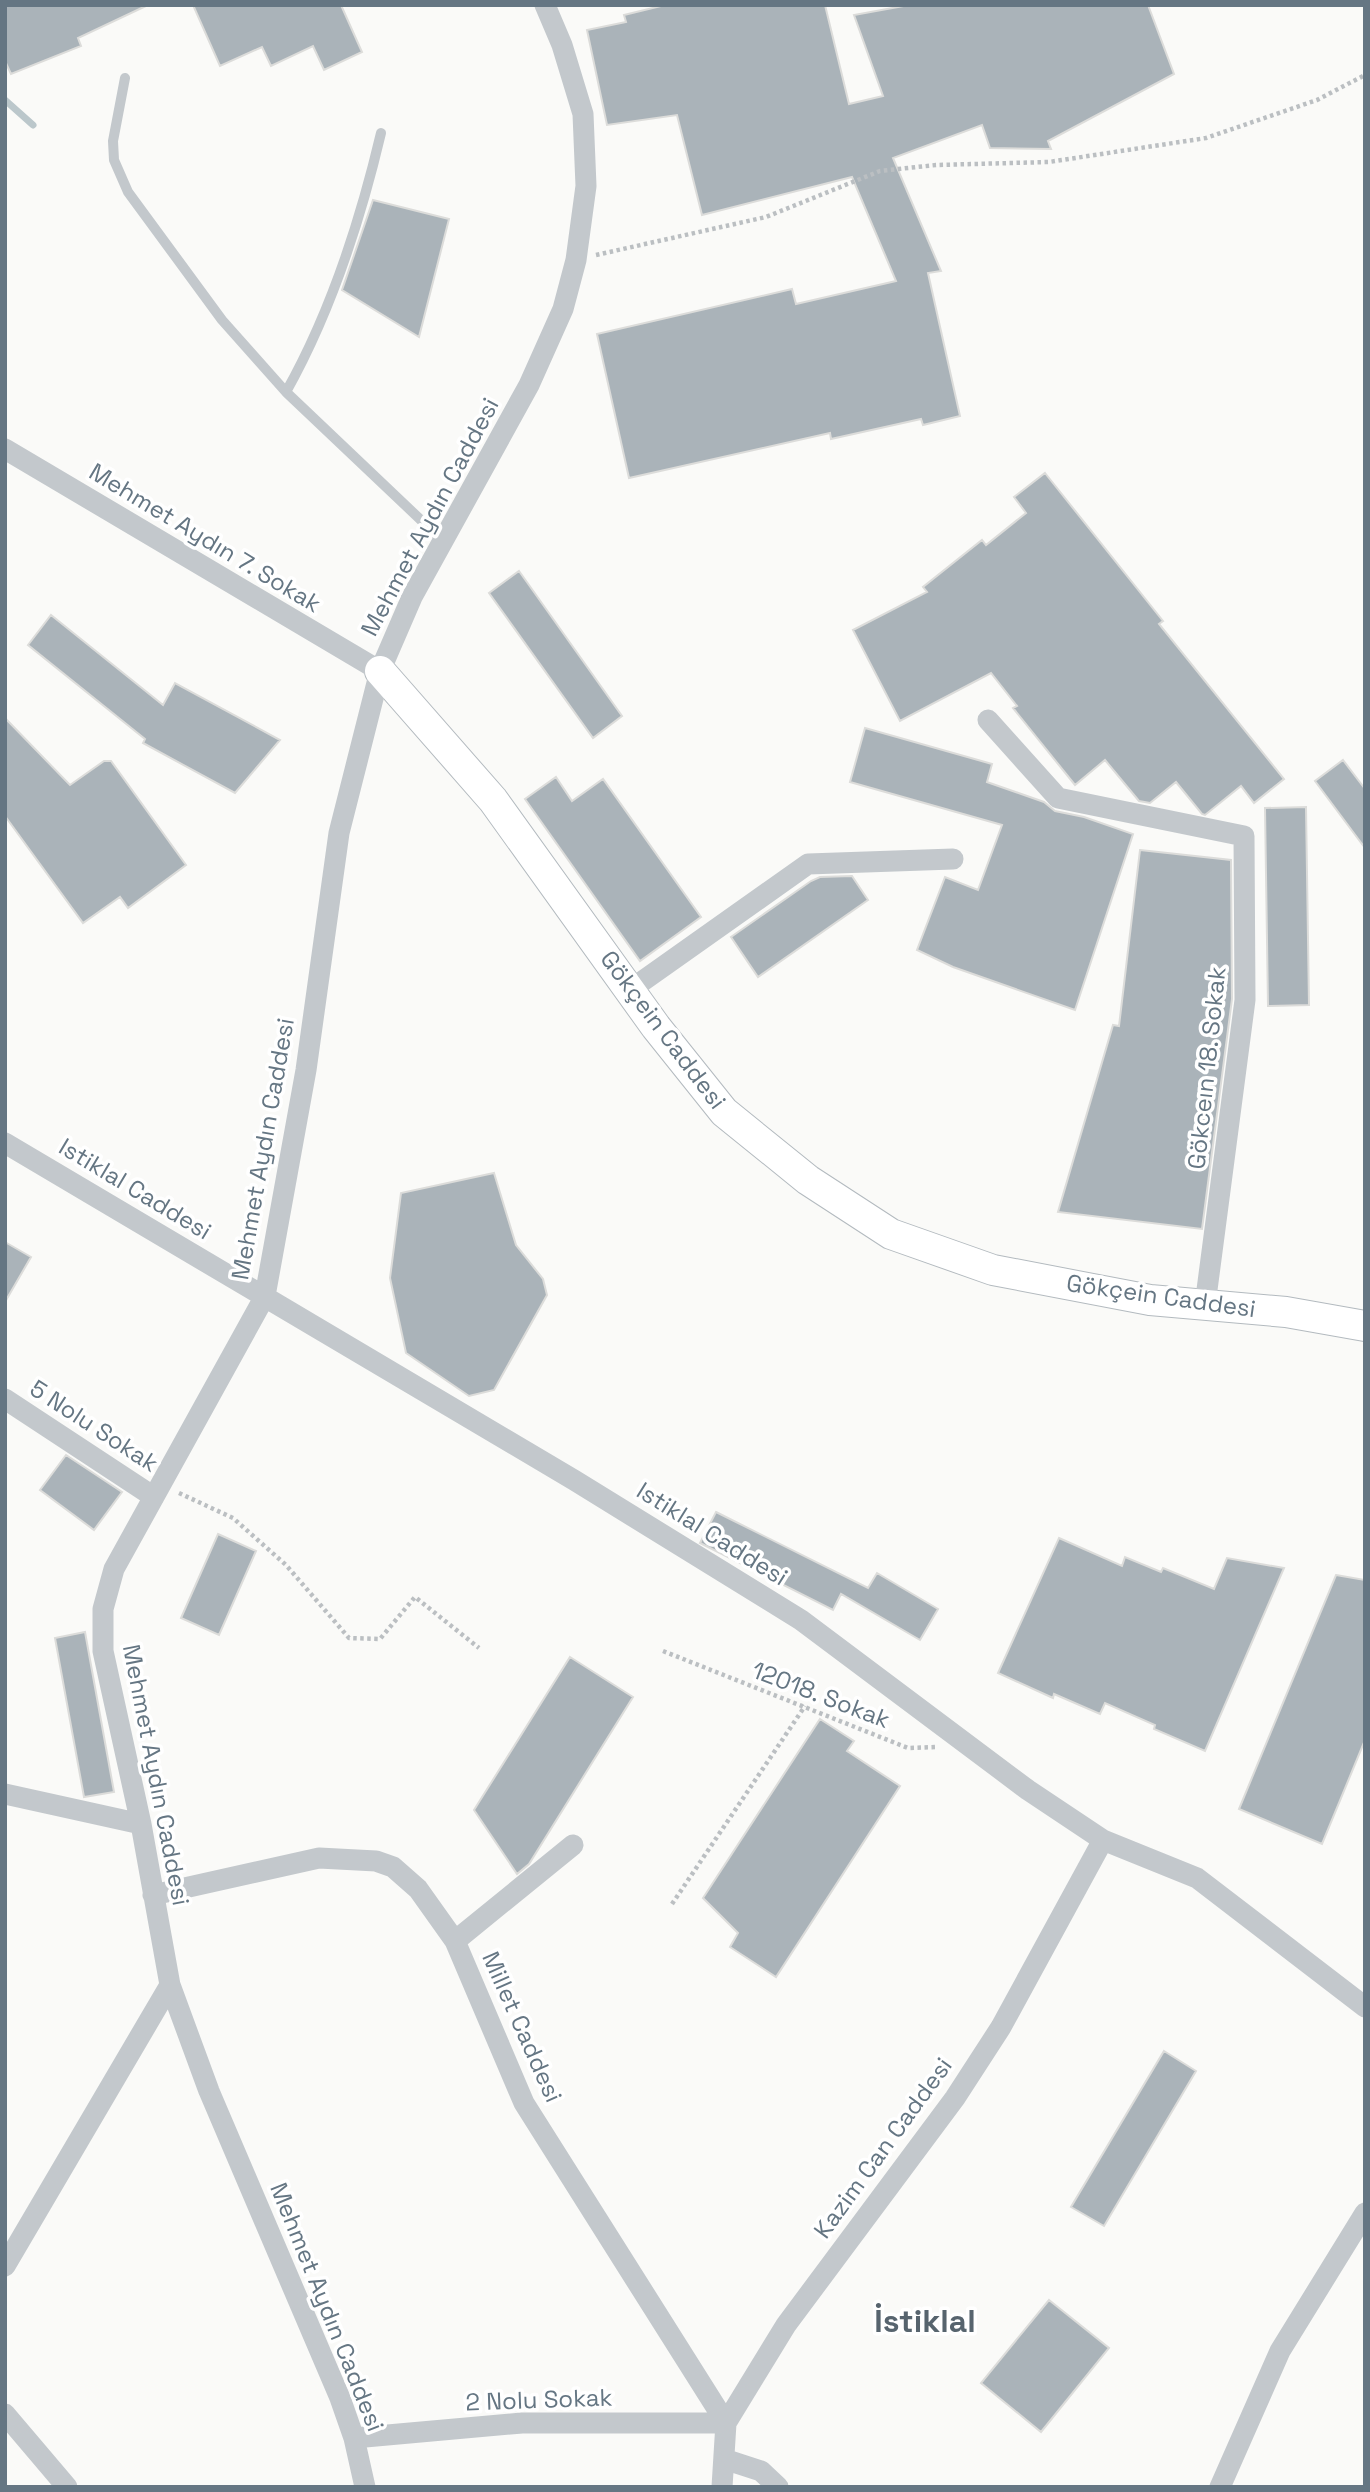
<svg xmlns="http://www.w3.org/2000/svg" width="1370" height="2492" font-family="'Space Grotesk',sans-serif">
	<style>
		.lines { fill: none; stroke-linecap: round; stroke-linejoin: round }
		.stream { stroke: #bbc7cb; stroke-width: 7 }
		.building { fill: #aab3b9; stroke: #dcdcda; stroke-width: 2 }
		.secondary-casing { stroke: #b3babf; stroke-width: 32 }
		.path { stroke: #bbbfc2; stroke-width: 4.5; stroke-dasharray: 3.5 3.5; stroke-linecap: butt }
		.lane { stroke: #c3c8cc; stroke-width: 10 }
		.street { stroke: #c3c8cc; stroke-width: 21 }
		.secondary { stroke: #fff; stroke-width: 30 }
		.labels { text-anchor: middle; stroke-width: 7; stroke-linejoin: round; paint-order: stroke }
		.street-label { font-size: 24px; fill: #657683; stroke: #fff }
		.district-label { font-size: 32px; font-weight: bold; fill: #57646e; stroke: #fff }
	</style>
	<rect width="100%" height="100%" fill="#fafaf8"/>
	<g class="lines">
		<path class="stream" d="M5,100L33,125"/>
	</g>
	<path class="building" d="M5,5H148L78,38L81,46L11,74L5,61Z
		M193,5H341L362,52L324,70L313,46L271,66L262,47L220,66Z
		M665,5H825L849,104L883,96L854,15L909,5H1148L1174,74L1048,141L1051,149L990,148L982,125L893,158L941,271L928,273L960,416L923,425L921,419L831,439L830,433L629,478L597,334L792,289L796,304L896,281L852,177L702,215L677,115L607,125L587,30L626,22L624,15Z
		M373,200L449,219L419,337L342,290Z
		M1045,473L1163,621L1159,624L1284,779L1254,803L1241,786L1205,815L1202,814L1176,782L1150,803L1139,801L1105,760L1075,785L1013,708L1017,706L991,673L900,721L853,630L927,592L923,587L982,540L986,545L1026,513L1014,497Z
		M519,571L622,716L593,738L489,593Z
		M51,615L163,705L175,683L280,740L235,793L143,743L145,739L28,645Z
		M5,718L70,785L104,761H111L186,865L128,908L120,897L83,923L5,816Z
		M865,728L992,764L987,782L1044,802L1055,811L1084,817L1133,834L1075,1010L953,967L917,950L945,877L978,890L1002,825L850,782Z
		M1343,760L1365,789V848L1315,781Z
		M556,777L572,801L603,779L701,917L640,961L525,799Z
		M1306,807L1309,1005L1268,1006L1265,808Z
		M1140,850L1231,860L1232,999L1202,1229L1058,1212L1113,1025L1119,1026Z
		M852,876L868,900L758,977L731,937L811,881L820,877Z
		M494,1173L516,1245L543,1279L547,1295L494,1390L469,1396L406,1353L390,1278L401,1193Z
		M5,1242L31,1257L5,1302Z
		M66,1455L122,1492L94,1530L40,1490Z
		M716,1512L868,1588L877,1573L938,1609L920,1640L841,1594L833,1610L700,1543Z
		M218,1534L256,1551L219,1635L181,1618Z
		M1059,1538L1122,1566L1125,1557L1161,1572L1163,1568L1214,1589L1227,1558L1284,1568L1205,1751L1154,1729L1155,1725L1105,1703L1100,1714L1054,1694L1053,1698L998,1673Z
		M1336,1575L1365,1580V1740L1322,1844L1239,1809Z
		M85,1632L114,1792L84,1797L55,1638Z
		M570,1657L633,1697L529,1864L517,1874L474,1810Z
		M820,1719L854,1741L847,1751L900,1786L776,1977L730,1947L738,1933L703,1898Z
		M1164,2051L1196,2071L1104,2226L1071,2207Z
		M1049,2300L1109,2348L1041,2432L981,2383Z"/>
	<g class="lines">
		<g class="secondary-casing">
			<path id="secondary" d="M380,671L493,800L656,1027L724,1112L808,1180L891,1234L993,1270L1150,1300L1286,1312L1365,1326"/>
		</g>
		<path class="path" d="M596,255L766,217L880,171L936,165L1049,162L1206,138L1317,100L1365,75
			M179,1493L233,1518L286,1565L349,1638L380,1639L415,1597L479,1648
			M663,1651L908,1748L937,1747
			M672,1904L805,1706"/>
		<path class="lane" d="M125,78L113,141L114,160L128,192L222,320L286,392L443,541
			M286,392C331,312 360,222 381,133"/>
		<path class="street" d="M5,449L380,671
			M988,720L1058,798L1244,836L1245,1000L1205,1305
			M630,990L808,864L953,859
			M5,1143L574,1480L801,1620L1028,1790L1103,1840L1197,1878L1365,2007
			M5,1399L154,1497
			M5,1794L141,1824
			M153,1895L319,1858L376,1861L393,1867L418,1889L455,1941L524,2103L726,2423
			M455,1941L573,1845
			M5,2266L170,1985
			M5,2414L67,2487
			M354,2438L522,2423H726
			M724,2459L761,2471L778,2487
			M365,2487L354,2438L340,2398L209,2091L170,1985L141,1824L103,1651V1609L114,1569L265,1296L306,1070L339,833L380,671L412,597L529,385L563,309L576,260L586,186L583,114L562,45L545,5
			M722,2487L726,2423L786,2325L955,2098L1001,2027L1103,1840
			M1220,2487L1280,2351L1365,2213"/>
		<use href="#secondary" class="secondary"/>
	</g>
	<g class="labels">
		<g class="street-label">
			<text transform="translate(430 517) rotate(-62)" y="8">Mehmet Aydın Caddesi</text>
			<text transform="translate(205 538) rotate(31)" y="8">Mehmet Aydın 7. Sokak</text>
			<text transform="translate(663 1030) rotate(53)" y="8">Gökçein Caddesi</text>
			<text transform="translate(1207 1068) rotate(-84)" y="8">Gökceın 18. Sokak</text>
			<text transform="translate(263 1149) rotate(-80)" y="8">Mehmet Aydın Caddesi</text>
			<text transform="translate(135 1189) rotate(31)" y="8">Istiklal Caddesi</text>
			<text transform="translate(1161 1296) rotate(8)" y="8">Gökçein Caddesi</text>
			<text transform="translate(94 1426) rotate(33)" y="8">5 Nolu Sokak</text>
			<text transform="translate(712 1534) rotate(32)" y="8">Istiklal Caddesi</text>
			<text transform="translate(821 1695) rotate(21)" y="8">12018. Sokak</text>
			<text transform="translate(156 1775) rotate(79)" y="8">Mehmet Aydın Caddesi</text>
			<text transform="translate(522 2027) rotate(66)" y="8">Millet Caddesi</text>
			<text transform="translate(883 2148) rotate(-54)" y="8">Kazim Can Caddesi</text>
			<text transform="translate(327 2307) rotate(68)" y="8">Mehmet Aydın Caddesi</text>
			<text transform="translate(539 2400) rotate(-2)" y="8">2 Nolu Sokak</text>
		</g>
		<g class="district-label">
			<text x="925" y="2332">İstiklal</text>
		</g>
	</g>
	<rect width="1370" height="2492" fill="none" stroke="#657683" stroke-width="14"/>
</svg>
